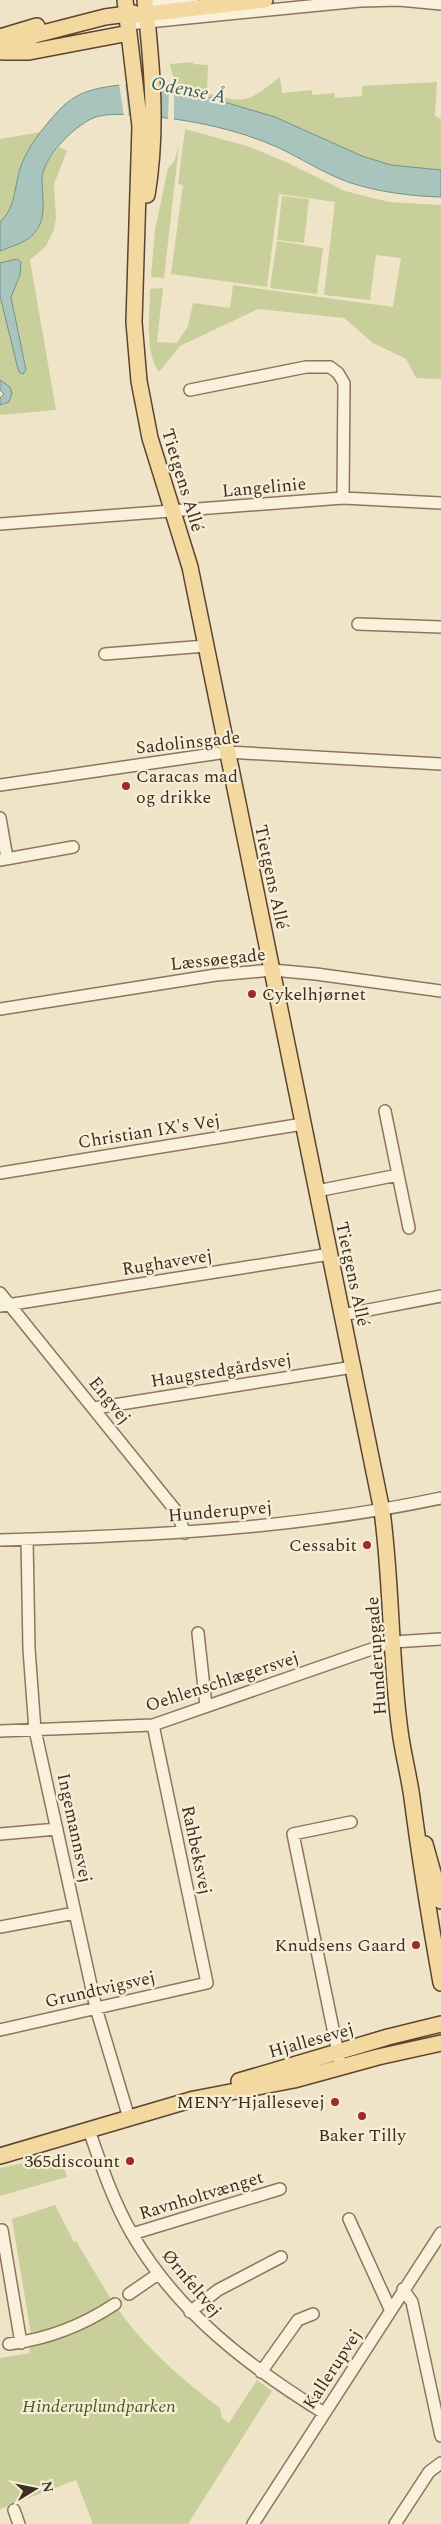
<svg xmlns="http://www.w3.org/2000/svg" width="441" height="2524" font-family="Spectral,serif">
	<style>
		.green { fill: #c9cf9b }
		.water { fill: #a9c4bc; stroke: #6f938a }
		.pier { fill: #f0e4c8 }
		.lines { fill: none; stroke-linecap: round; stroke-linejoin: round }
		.minor-casing { stroke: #8d765c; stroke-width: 14 }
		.major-casing { stroke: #5b4430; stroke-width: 18 }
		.minor { stroke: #faf1dc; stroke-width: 11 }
		.major { stroke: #f3d9a0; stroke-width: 15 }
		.poi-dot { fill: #9e2a2b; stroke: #f7eed8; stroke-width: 2 }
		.labels { text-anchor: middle; stroke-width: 4.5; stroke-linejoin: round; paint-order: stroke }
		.street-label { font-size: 18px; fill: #3d2e20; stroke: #f7eed8 }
		.poi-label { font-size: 18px; fill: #3d2e20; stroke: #f7eed8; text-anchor: end }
		.park-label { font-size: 18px; font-style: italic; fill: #4d5a26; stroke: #f7eed8 }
		.water-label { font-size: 19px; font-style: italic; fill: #2f5d5a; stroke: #f7eed8 }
	</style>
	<rect width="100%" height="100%" fill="#f0e4c8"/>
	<path class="green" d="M193,62V64L208,65L207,93C248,105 248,101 280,77L282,93L312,90V95L334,93L335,98L362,96V86L437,82L435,116L441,119V170L391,165L362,156L275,117L176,90L170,64Z
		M185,129L247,146L286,162L345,191L389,202L441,205V379L416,378L406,359L373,343L344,318L258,309L180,346L159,372C144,351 150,314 150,289L163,288L157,342L177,343L188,326L193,303L230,308L233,285L393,307L401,258L376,255L370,300L324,295L335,202L279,194L267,287L171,274L183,185L178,184Z
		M41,132C33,142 23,158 20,170C15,189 15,208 0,222V139Z
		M179,145L164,278L151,277L155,230L168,168L174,162Z
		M59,147L67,151L54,184L56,218L54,230L46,246L30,260L56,410L0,415V405L6,404L11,397L10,387L0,380V296L19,372L26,370L11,297L20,275L21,262L0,263V251C9,247 20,244 29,238C52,223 38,195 43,173C45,163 53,155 59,147Z
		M282,196L309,199L304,243L277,240Z
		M277,241L323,248L317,294L270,288Z
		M61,2155L67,2177L0,2196V2168Z
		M55,2205L74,2242L76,2241L111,2299L75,2320L31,2334L12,2219Z
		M118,2309C145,2348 182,2379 220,2408L222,2418L229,2423L257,2380L272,2391L188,2524H93L76,2480L0,2509V2358L30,2353L29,2346C61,2339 90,2327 118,2309Z"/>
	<path class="water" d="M120,85L194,93L275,117L362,156L391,165L441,170V197C410,196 378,192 348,182C323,173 301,158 277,147C236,129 189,119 145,116C128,115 109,112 93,118C73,127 42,158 42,180C42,198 47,216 36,231C29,242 12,246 0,251V222C16,207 14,188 20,169C24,155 34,140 43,129C68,97 79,90 120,85Z
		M17,259L21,262L20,275L11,297L26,370L23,374L19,372L17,365L0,296V263Z
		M0,380L10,387L12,393L9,402L0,405V398L4,394L0,390Z"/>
	<path class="pier" d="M119,83H125L129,118L124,117Z
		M169,87H174V121L168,120Z"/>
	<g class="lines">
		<g class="minor-casing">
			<path id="minor" d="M145,4L193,0
				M128,24L360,1L399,0L441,4
				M190,390L306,367H330L338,373L344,383L343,498
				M0,524L343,498L441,503
				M358,624L441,627
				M105,654L206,646
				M0,785L227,752L441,764
				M0,818L7,858
				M0,860L73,847
				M0,1009L216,975L272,970L316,974L441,991
				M385,1111L409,1228
				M0,1173L303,1124
				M317,1191L398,1175
				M0,1293L176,1511L185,1533
				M0,1306L330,1254
				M342,1315L441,1296
				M95,1408L353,1367
				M27,1539L29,1649L35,1730L96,2008L129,2118
				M0,1540C148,1536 296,1529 441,1498
				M198,1633L206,1706
				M0,1731L153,1725L392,1642L441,1639
				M0,1834L57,1829
				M0,1927L75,1913
				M0,2030L207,1983L153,1725
				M339,2058L293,1834L351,1822
				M89,2130C101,2165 113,2201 132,2234C178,2313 248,2366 324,2413
				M349,2219L390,2309
				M2,2230L21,2343
				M132,2234L280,2189
				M403,2289L412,2302L441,2436
				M129,2294L158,2274
				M190,2312L218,2290L281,2257
				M9,2344C48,2339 82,2326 115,2304
				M261,2372L298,2320L313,2314
				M14,2510L19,2524
				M253,2524L441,2233
				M395,2524L429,2472L441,2463"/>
		</g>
		<g class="major-casing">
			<path id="major" d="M125,0L140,126L134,322L139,381L150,438L190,567L382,1511C392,1584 390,1658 400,1731C403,1754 409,1776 412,1798C420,1860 430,1921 441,1983
				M145,0C152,65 158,130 147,195
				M138,15L265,0
				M0,37L37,26
				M0,52L35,35L105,17L134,13
				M5,52H29L129,33
				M425,1844L441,1901
				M239,2081L388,2037L441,2024
				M0,2156L194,2099L294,2080L378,2057L441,2043"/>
		</g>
		<use href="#minor" class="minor"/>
		<use href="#major" class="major"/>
	</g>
	<g class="poi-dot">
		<circle cx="126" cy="786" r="5"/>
		<circle cx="252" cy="994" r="5"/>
		<circle cx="367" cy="1545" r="5"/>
		<circle cx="416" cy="1945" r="5"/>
		<circle cx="335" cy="2102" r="5"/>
		<circle cx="362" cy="2116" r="5"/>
		<circle cx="130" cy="2161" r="5"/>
	</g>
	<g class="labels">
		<g class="street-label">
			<text transform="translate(183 480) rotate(73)" y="6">Tietgens Allé</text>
			<text transform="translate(264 487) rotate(-5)" y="6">Langelinie</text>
			<text transform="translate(188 742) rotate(-6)" y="6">Sadolinsgade</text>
			<text transform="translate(272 877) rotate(78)" y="6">Tietgens Allé</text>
			<text transform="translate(218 959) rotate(-6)" y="6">Læssøegade</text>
			<text transform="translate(149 1131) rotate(-9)" y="6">Christian IX's Vej</text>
			<text transform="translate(167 1262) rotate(-9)" y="6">Rughavevej</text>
			<text transform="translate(353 1274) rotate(78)" y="6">Tietgens Allé</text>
			<text transform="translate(221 1370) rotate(-9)" y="6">Haugstedgårdsvej</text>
			<text transform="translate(110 1400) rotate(51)" y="6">Engvej</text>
			<text transform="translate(220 1511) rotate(-5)" y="6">Hunderupvej</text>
			<text transform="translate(376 1656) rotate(-94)" y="6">Hunderupgade</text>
			<text transform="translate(222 1681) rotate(-18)" y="6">Oehlenschlægersvej</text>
			<text transform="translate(75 1828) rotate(78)" y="6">Ingemannsvej</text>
			<text transform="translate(197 1850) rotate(78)" y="6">Rahbeksvej</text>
			<text transform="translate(100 1989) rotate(-13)" y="6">Grundtvigsvej</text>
			<text transform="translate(311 2040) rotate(-16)" y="6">Hjallesevej</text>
			<text transform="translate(201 2195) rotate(-17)" y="6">Ravnholtvænget</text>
			<text transform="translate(192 2283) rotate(50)" y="6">Ørnfeltvej</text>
			<text transform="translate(332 2369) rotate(-57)" y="6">Kallerupvej</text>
		</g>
		<g class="poi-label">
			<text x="136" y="782" text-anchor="start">Caracas mad<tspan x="136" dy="21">og drikke</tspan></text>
			<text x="262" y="1000" text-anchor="start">Cykelhjørnet</text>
			<text x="357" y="1551">Cessabit</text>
			<text x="406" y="1951">Knudsens Gaard</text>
			<text x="325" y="2108">MENY Hjallesevej</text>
			<text x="362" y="2141" text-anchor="middle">Baker Tilly</text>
			<text x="120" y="2167">365discount</text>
		</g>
		<g class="park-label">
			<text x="99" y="2412">Hinderuplundparken</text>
		</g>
		<g class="water-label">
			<text transform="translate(189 89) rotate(11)" y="7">Odense Å</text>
		</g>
	</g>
	<g transform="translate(35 2489) rotate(80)" stroke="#f7eed8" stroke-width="4" paint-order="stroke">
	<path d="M0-4L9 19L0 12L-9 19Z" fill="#3d2e20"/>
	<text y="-8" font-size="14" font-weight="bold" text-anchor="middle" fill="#3d2e20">N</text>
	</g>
</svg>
